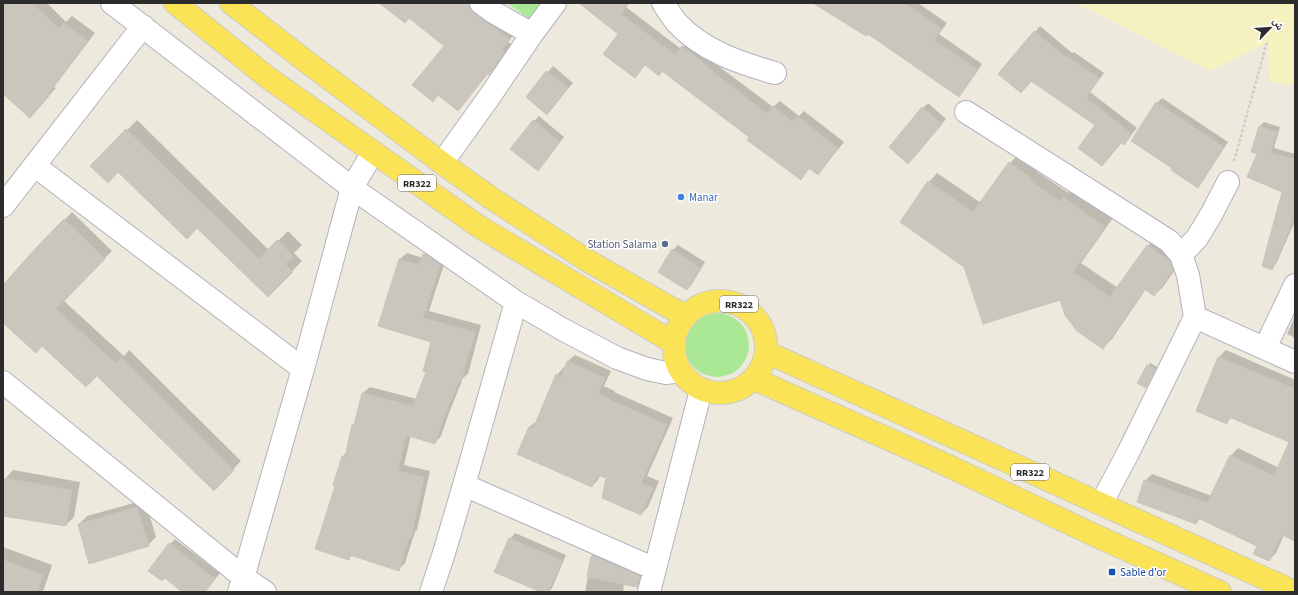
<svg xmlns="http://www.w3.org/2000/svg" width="1298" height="595" font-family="'Source Sans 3','Noto Naskh Arabic',sans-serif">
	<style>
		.green { fill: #abe896 }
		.sand { fill: #f5f2bf }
		.shadow { fill: #0003 }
		.building { fill: #cac5bd; stroke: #cac5b6 }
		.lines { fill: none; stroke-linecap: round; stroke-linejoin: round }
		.minor-casing { stroke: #b1b2c0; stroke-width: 24 }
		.major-casing { stroke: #ccc; stroke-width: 24 }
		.path { stroke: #ccc; stroke-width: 2.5; stroke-dasharray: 3 2; stroke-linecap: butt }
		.minor { stroke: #fff; stroke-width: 22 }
		.major { stroke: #fae356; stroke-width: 22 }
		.shop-dot { fill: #3f7fe0; stroke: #fff; stroke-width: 1.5 }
		.service-dot { fill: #5c6f8a; stroke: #fff; stroke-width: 1.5 }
		.transit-dot { fill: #1a4fb4; stroke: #fff; stroke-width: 1.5 }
		.labels { text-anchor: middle; stroke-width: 3; stroke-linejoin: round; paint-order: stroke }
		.shield { fill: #fff; stroke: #6b6b6b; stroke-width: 1 }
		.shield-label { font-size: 10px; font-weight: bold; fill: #2c2c2c }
		.shop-label { font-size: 11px; fill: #366cbe; stroke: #fff; text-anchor: start }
		.service-label { font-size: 11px; fill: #4e5e75; stroke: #fff; text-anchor: end }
		.transit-label { font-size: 11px; fill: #164399; stroke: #fff; text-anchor: start }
	</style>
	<rect width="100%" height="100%" fill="#eee9dd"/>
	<path class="green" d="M507,3H543L531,20Z
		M685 345a32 32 0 1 1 64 0a32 32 0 1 1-64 0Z"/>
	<path class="sand" d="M1077,3H1295V85L1270,82L1267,43L1210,71Z"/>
	<path class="shadow" d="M3,3H47L66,22L72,16L95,33L54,87L56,88L37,109L3,93Z
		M396,3H477L516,32L508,42L511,44L496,67L489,73H488L458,110L439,95L433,101L445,46L410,18L405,22Z
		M592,3H629L626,7L681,49L689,41L713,62L773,107L780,101L799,116L804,111L844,142L818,174L810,168L801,178L750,137L663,70L659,74L646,64L634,77L619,33Z
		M832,3H918L947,23L939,34L982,64L964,90L959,96Z
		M1040,26L1072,53L1074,52L1104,73L1090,92L1137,128L1124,143L1121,142L1102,165L1097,125L1032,81L1021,92L1000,74Z
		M553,66L573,83L552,108L527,97Z
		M1162,98L1228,142L1202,182L1197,186L1174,167L1157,103Z
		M928,103L946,119L914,157L923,108Z
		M539,116L564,137L543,164L534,121Z
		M137,120L269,250L288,231L302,245L294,253L302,261L268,296L197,227L118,171L92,166Z
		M1264,122L1280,127L1274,148L1295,154V221L1276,264L1272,268L1284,191L1258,153L1260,126Z
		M1019,154L1039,169L1037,172L1069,193L1072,189L1113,218L1081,263L1118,288L1148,246L1156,237L1181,261L1163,287L1154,295L1146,289L1112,339L1103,347L1060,298L965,266L901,221L929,182L937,173L981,203L1010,163Z
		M72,212L112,251L63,300L124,356L129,350L241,461L214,489L97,375L42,345L3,322V286L36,249Z
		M678,245L705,262L692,284L687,289L673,250Z
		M430,248L446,258L429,311L481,325L468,374L463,378L449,413L441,436L435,443L411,435L404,465L430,471L417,530L415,532L405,563L398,570L352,555L349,559L336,485L343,456L347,452L353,425L356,422L363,393L370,387L417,399L427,371L432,342L379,325L400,259L407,253L423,258L424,255Z
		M1295,316V338L1287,334Z
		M1226,350L1293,379L1295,381V540L1284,535L1276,553L1269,560L1258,546L1201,518L1196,523L1145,481L1152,474L1212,496L1231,456L1238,448L1279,468L1291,442L1232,417L1226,423L1197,410L1219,357Z
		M575,355L611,371L604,386L615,391L614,392L673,418L647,476L659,481L648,507L641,514L607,477L600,475L598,480L592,486L529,427L537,421L557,375L563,368L565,369L568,361Z
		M1150,363L1157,367L1148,384L1146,387L1139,382Z
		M13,470L80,482L74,517L66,525L3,515V493L6,478Z
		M145,500L156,537L148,545L79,524L87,516Z
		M515,533L566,555L552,588L549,592H544L510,539Z
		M175,539L220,573L205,592H184L170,544Z
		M3,547L52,565L43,592H3Z
		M597,551L645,571L642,580L637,586L624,583L623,592H585L592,556Z"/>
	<path class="building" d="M3,3H32L59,29L64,23L88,41L48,94L49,96L30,118L3,94Z
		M379,3H466L469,5L470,9L474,13L510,39L502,49L505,52L489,75L488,73L458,111L438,95L433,102L412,85L444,46L409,18L405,23Z
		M579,3H629L621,14L675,55L682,46L709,67L708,68L767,114L773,106L793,122L797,116L838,148L818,175L809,168L801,180L747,140L749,137L662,71L659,76L645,65L635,78L603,54L618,34Z
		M813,3H905L942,29L934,40L978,70L959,97L868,34L866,36Z
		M1034,31L1067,58L1068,57L1099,78L1086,98L1132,134L1124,145L1121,143L1102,166L1078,148L1095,125L1031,81L1021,93L998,74Z
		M546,71L568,88L547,115L526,97Z
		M1156,102L1224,147L1198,188L1171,170L1172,168L1131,141Z
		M922,107L942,124L908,164L889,147Z
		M533,120L560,142L538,171L510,149Z
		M1259,126L1277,132L1270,153L1295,159V217L1272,270L1262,266L1282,192L1247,177L1257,154L1251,152Z
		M126,129L259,259L277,240L293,256L285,264L293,272L268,297L197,228L187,239L118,172L108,183L90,166Z
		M1009,162L1031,178L1029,180L1060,201L1063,197L1105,227L1073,272L1110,297L1147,245L1170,261L1173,270L1154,296L1145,289L1103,349L1077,331L1065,315L1060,300L983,324L964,267L900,222L928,181L973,212Z
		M64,219L105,259L56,309L115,363L121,358L234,470L214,491L97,376L86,387L42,346L36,353L3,323V285L35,249Z
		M672,249L700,268L687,290L658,272Z
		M423,254L428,256L440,265L423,318L475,332L461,381H459L443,420L435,444L406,435L398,471L424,477L411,538L409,537L399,571L350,555L349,560L315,549L335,486L333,485L342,456L345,457L352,425H354L362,393L413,406L426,372L423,371L431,342L378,326L399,259L419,265Z
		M1218,357L1295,389V541L1282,535L1269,561L1253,554L1257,546L1198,518L1196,524L1137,502L1144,480L1207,503L1230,455L1274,476L1289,442L1229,417L1227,424L1196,411Z
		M567,361L605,378L598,393L609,398L608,399L667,425L641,483L653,488L641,515L602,498L606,478L597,475L592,487L517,454L529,427L533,429L556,374L561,377Z
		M1147,365L1155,369L1146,388L1137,383Z
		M5,478L72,490L66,526L3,516V487Z
		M137,507L149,546L89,564L78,524Z
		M509,538L562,561L548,592H541L494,572Z
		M169,543L215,579L205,592H182L165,578L162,581L148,571Z
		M591,556L597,557L640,576L637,587L587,577Z
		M3,560L43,575L37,592H3Z"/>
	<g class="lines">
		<g class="minor-casing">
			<path id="minor" d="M112,3L352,188L516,302L562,329L617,358L647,369L666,373L680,371
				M481,3L495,13L532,34
				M663,3C667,9 672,17 677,23C703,51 740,63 775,73
				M966,112L1169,241L1181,255L1188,275L1195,317
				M442,163L490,96L532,34L555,3
				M35,166L303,369
				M3,206L143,26
				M1181,255L1197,238L1212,213L1228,182
				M1265,348L1295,285
				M3,382L243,577L265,592
				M464,485L516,302
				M1101,504L1128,453L1195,317L1295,362
				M239,592L303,369L352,188L373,152
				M431,592L444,553L464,485L655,569
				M649,592L701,390"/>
		</g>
		<g class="major-casing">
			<path id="major" d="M175,3L267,77L478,226L674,343
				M231,3L303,59L442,163L491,198L588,261L685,316
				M674 347a46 46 0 1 1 92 0a46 46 0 1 1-92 0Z
				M766,352L1295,592
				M754,379L940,462L1092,534L1220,592"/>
		</g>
		<path class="path" d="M1234,161L1267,42"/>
		<use href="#minor" class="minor"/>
		<use href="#major" class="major"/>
	</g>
	<circle class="shop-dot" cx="681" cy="197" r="4"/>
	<circle class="service-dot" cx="665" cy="244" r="4"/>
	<rect class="transit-dot" x="1108" y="568" width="8" height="8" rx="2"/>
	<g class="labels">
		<g class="shield">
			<rect x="398" y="175" width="38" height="16" rx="3"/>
			<rect x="720" y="296" width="38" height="16" rx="3"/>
			<rect x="1011" y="464" width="38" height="16" rx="3"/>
		</g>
		<g class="shield-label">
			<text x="417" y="187">RR322</text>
			<text x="739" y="308">RR322</text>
			<text x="1030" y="476">RR322</text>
		</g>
		<g class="shop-label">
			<text x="689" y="201">Manar</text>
		</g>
		<g class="service-label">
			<text x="657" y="248">Station Salama</text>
		</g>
		<g class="transit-label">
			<text x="1120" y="576">Sable d'or</text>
		</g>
	</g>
	<rect width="1298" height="595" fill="none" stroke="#2c2c2c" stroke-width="8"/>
	<g transform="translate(1270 28) rotate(65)" stroke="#ffffff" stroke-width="3" paint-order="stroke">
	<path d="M0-3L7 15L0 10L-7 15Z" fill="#2c2c2c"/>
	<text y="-6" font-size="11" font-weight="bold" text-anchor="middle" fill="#2c2c2c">ش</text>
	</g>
</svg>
